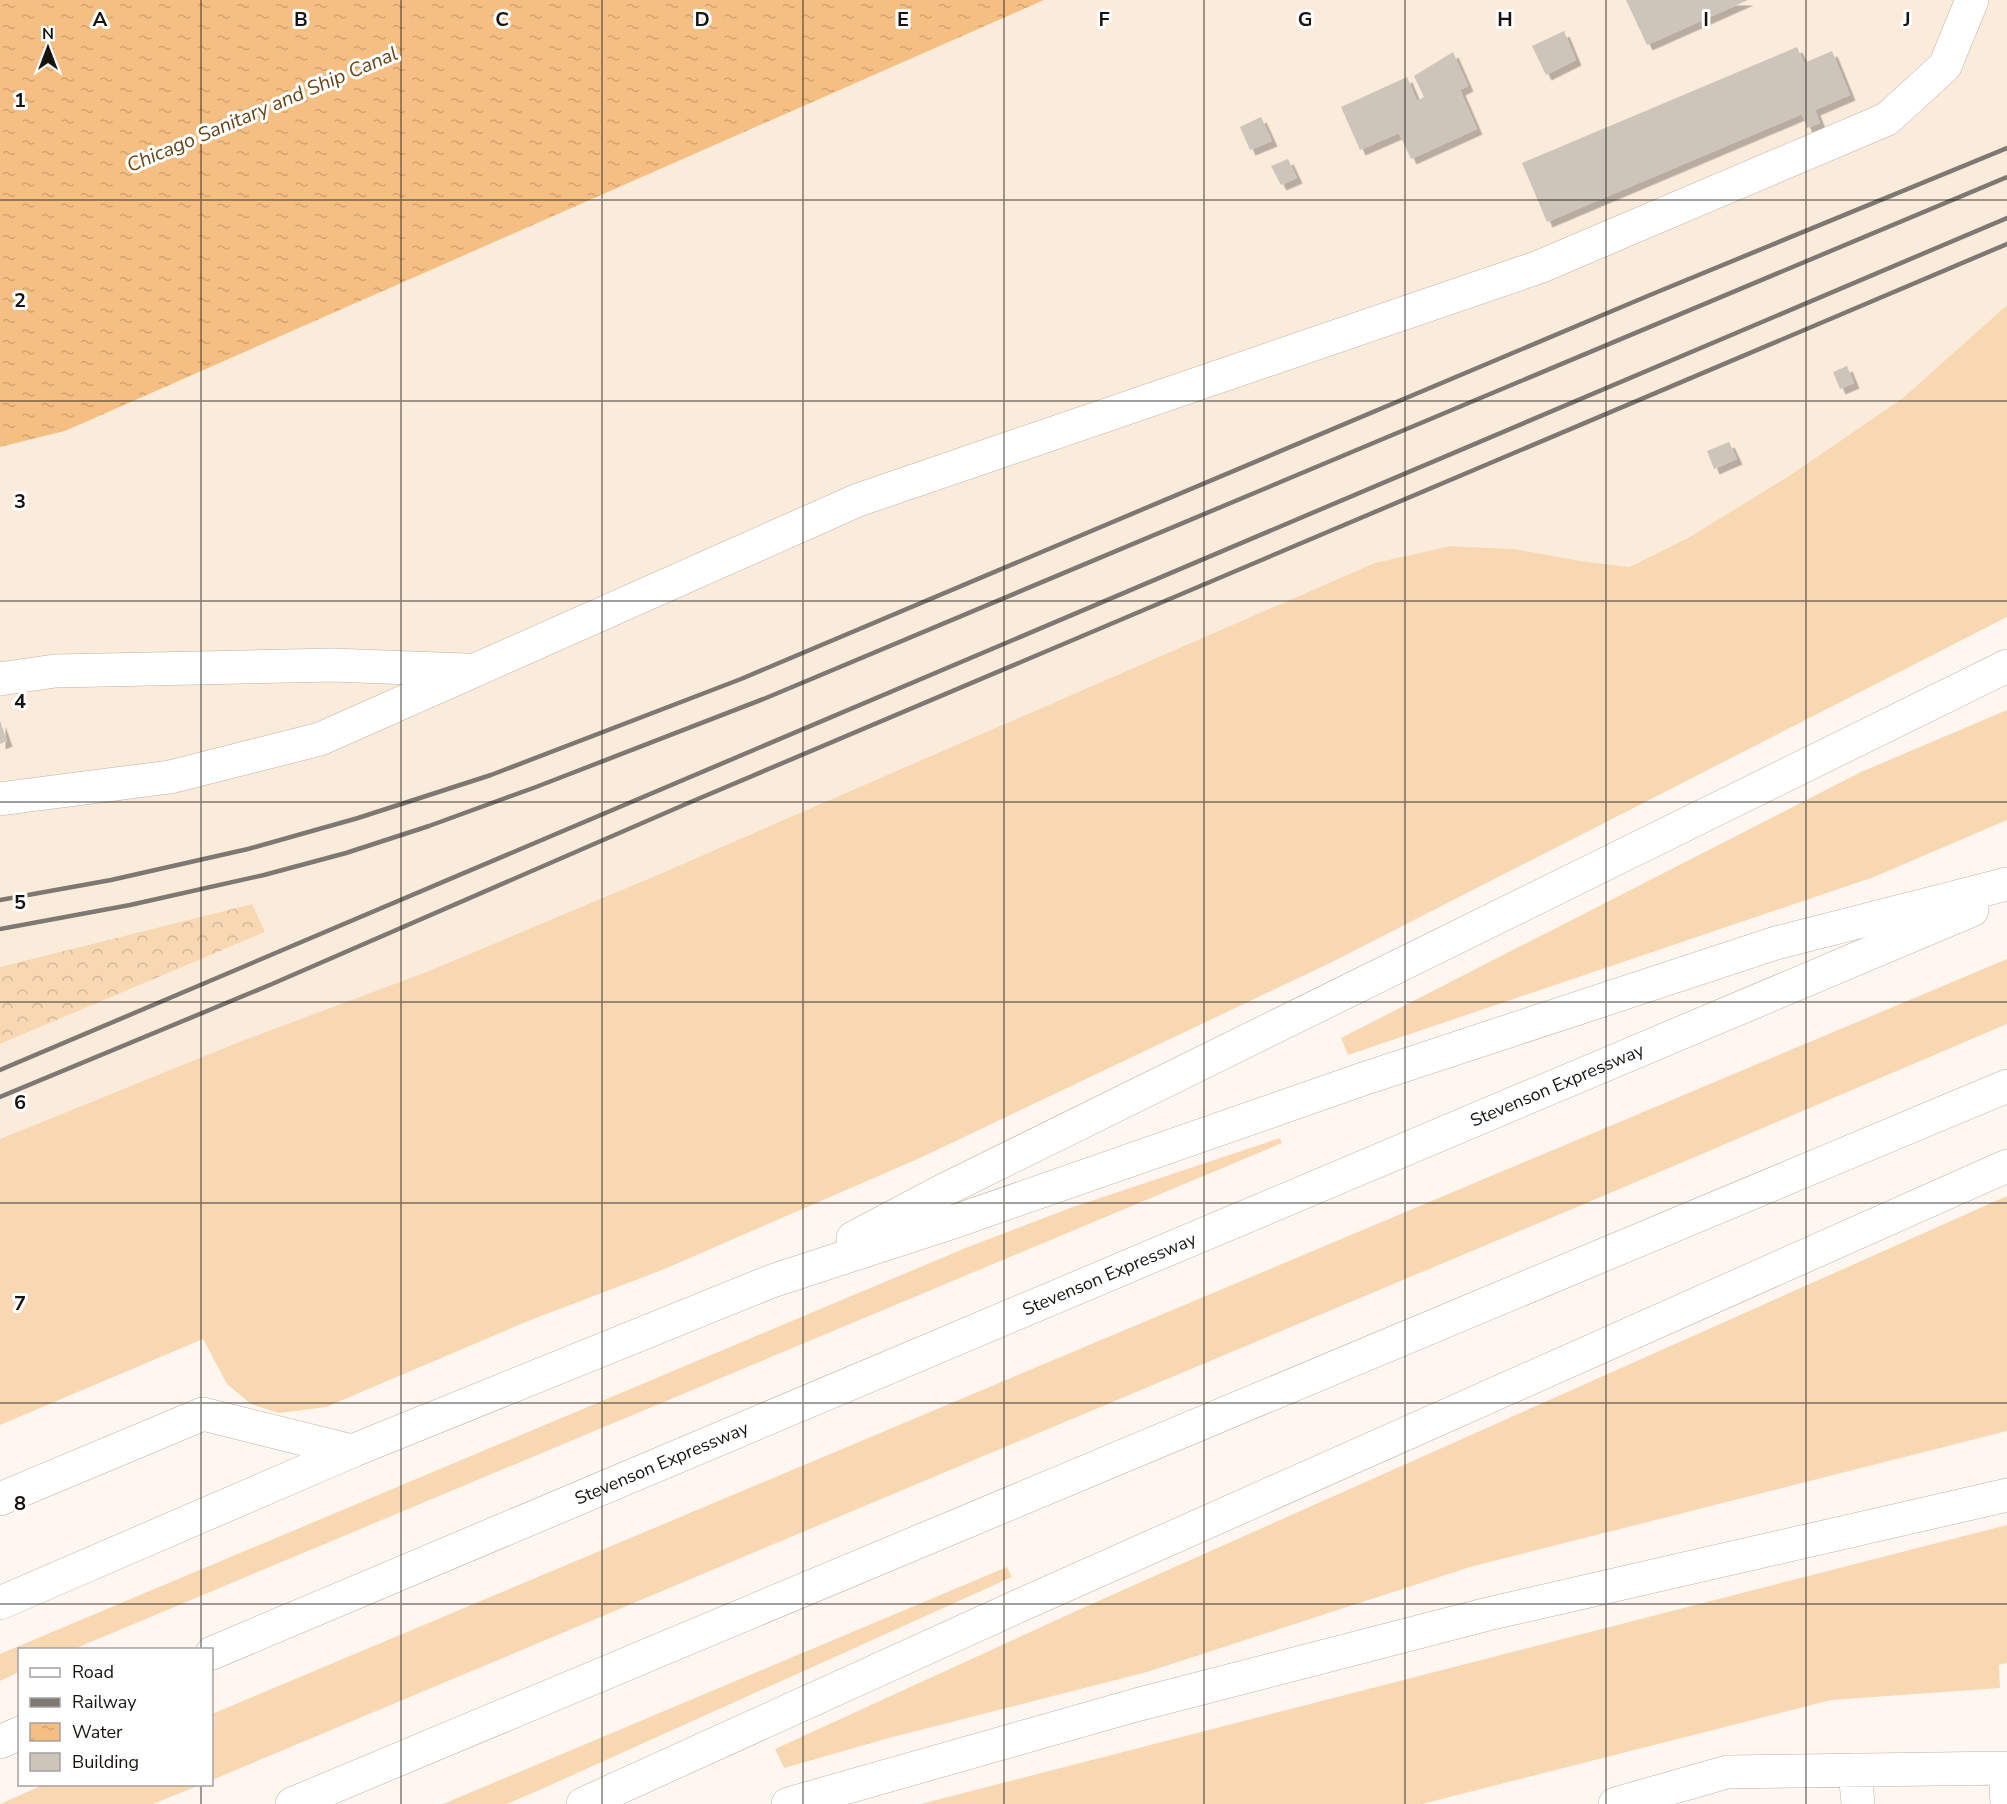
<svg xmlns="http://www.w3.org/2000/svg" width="2007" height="1804" font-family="'Nunito Sans',sans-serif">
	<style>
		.built { fill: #fbebdb }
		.grass { fill: #f8d7b3 }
		.forest { fill: url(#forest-crowns) }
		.water { fill: url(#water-ripples) }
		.building { fill: #cdc4ba; filter: url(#shadow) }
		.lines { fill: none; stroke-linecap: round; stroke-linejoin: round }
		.minor-casing { stroke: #bbb2a8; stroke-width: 34 }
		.highway-casing { stroke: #bbb2a8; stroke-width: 34 }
		.minor { stroke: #fff; stroke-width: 33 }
		.highway { stroke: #fff; stroke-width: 33 }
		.rail { stroke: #7d7872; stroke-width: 4.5 }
		.grid { fill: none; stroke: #181511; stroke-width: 1.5; stroke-opacity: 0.55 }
		.labels { text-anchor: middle; stroke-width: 6; stroke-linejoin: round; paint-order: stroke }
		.street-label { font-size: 18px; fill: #181511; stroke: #fff }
		.water-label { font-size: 20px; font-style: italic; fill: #684517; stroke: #fff }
		.grid-label { font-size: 20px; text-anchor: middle; font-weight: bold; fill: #181511; stroke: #fff; stroke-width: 6; stroke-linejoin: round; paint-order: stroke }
	</style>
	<defs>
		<pattern id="forest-crowns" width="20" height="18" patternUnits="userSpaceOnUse" patternTransform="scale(1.5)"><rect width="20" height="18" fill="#f8d7b3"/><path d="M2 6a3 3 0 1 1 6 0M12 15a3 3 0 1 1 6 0" fill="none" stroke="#d4b899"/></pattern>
		<pattern id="water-ripples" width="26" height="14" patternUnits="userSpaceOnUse" patternTransform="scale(1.5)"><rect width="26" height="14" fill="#f5bf83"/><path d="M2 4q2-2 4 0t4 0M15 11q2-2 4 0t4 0" fill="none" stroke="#d1a370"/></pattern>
		<filter id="shadow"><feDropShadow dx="5.5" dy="5.5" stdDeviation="0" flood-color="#0004"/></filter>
	</defs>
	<rect width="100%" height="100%" fill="#fff7ef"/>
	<path class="built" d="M1044,0H2007V305L1903,398L1789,476L1688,538L1628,567L1581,561L1515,549L1451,546L429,971L239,1042L0,1139V1044L265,932L251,904L0,967V447L65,431Z"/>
	<path class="grass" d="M2007,305V617L1334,961L920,1158L662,1270L528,1321L326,1407L279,1413L251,1404L227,1384L203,1339L0,1425V1139L239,1042L429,971L653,877L1375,563L1451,546L1514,549L1581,561L1629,567L1688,538L1789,476L1903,398Z
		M2007,710V820L1874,877L1348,1055L1341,1038L1861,772Z
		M2007,959V1024L1603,1196L212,1780V1714Z
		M1280,1138L1282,1143L74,1649L20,1650L19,1672L0,1681V1654L968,1247L1070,1208Z
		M2007,1196V1431L1470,1567L1147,1672L889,1738L784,1768L775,1749L1085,1607Z
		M2007,1525V1663L1999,1665L2000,1688L1831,1700L1422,1804H921Z
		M1007,1567L1012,1577L544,1788L507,1804H443Z
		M43,1785V1784L200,1785L153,1804H0Z"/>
	<path class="forest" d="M252,904L265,932L0,1044V967Z"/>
	<path class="water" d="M0,0H1044L65,431L0,447Z"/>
	<path class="building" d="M1626,0H1748L1647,45Z
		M1564,31L1576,60L1546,75L1532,46Z
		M1797,47L1804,63L1832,51L1850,95L1815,110L1820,123L1807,128L1802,114L1547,222L1522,163Z
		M1453,52L1468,86L1460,90L1477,129L1411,159L1399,133L1360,150L1341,107L1407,77L1417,101L1424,97L1414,76Z
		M1261,117L1272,141L1250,150L1240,127Z
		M1288,159L1297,178L1281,185L1271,166Z
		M1847,366L1854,383L1840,389L1833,372Z
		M1729,442L1737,459L1714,469L1707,451Z
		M0,721L7,741L0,744Z"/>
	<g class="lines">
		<g class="minor-casing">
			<path id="minor" d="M0,679L55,671L332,665L465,670
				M0,799L170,777L320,739L858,500L1539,267L1887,119L1945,66L1972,0
				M0,1499L203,1414L352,1451
				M2005,1768L2007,1804
				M1855,1770L1858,1804
				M1615,1804L1727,1772L2007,1768"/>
		</g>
		<g class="highway-casing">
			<g id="highway">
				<path d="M853,1238L940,1192L2007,666"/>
				<path d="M0,1603L352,1451L772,1281L956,1221L1360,1080L1776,943L2007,884"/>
				<path id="s1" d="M212,1653L1972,910"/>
				<path d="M0,1742L20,1733"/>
				<path d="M292,1804L2007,1086"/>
				<path d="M583,1804L1023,1604L2007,1166"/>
				<path d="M788,1804L1136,1705L1488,1614L2007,1495"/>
			</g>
		</g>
		<use href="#minor" class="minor"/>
		<use href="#highway" class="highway"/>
		<path class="rail" d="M0,900L111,880L248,849L358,818L491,775L741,679L1650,295L2007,148
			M0,929L130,905L264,875L346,853L429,826L536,787L766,698L2007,177
			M0,1070L2007,218
			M0,1097L272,984L686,804L2007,244"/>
	</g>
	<path class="grid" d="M201,0V1650M401,0V1804M602,0V1804M803,0V1804M1004,0V1804M1204,0V1804M1405,0V1804M1606,0V1804M1806,0V1804M0,200H2007M0,401H2007M0,601H2007M0,802H2007M0,1002H2007M0,1203H2007M0,1403H2007M0,1604H2007M201,1784V1804"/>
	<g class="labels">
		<g class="street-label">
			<text dy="6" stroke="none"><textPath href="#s1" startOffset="1460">Stevenson Expressway</textPath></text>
			<text dy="6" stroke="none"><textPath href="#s1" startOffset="974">Stevenson Expressway</textPath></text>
			<text dy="6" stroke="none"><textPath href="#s1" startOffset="488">Stevenson Expressway</textPath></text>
		</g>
		<g class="water-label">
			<text transform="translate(262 109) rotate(-23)" y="7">Chicago Sanitary and Ship Canal</text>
		</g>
	</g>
	<g class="grid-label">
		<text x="100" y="26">A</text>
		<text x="301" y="26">B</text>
		<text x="502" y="26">C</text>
		<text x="702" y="26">D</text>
		<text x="903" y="26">E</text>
		<text x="1104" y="26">F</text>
		<text x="1305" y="26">G</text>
		<text x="1505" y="26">H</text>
		<text x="1706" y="26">I</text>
		<text x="1907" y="26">J</text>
		<text x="20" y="107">1</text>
		<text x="20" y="307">2</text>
		<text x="20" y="508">3</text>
		<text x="20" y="708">4</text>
		<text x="20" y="909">5</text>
		<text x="20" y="1109">6</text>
		<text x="20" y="1310">7</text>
		<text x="20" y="1510">8</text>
	</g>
	<rect x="18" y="1648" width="195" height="138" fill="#ffffff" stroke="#a3a1a0" stroke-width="1.5"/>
	<rect x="30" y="1668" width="30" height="9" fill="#ffffff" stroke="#a3a1a0" stroke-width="1.5"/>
	<text x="72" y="1678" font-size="18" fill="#181511">Road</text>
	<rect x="30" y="1698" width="30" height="9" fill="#7d7872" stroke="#a3a1a0" stroke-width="1.5"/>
	<text x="72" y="1708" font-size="18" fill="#181511">Railway</text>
	<rect x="30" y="1723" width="30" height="18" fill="url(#water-ripples)" stroke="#a3a1a0" stroke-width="1.5"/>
	<text x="72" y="1738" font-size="18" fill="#181511">Water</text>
	<rect x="30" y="1753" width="30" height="18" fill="#cdc4ba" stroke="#a3a1a0" stroke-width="1.5"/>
	<text x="72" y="1768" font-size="18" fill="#181511">Building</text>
	<g transform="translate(48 48)" stroke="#ffffff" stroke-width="4.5" paint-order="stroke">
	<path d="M0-4.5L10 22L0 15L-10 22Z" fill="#181511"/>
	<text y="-9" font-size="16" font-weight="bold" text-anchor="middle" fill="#181511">N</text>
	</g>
</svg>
